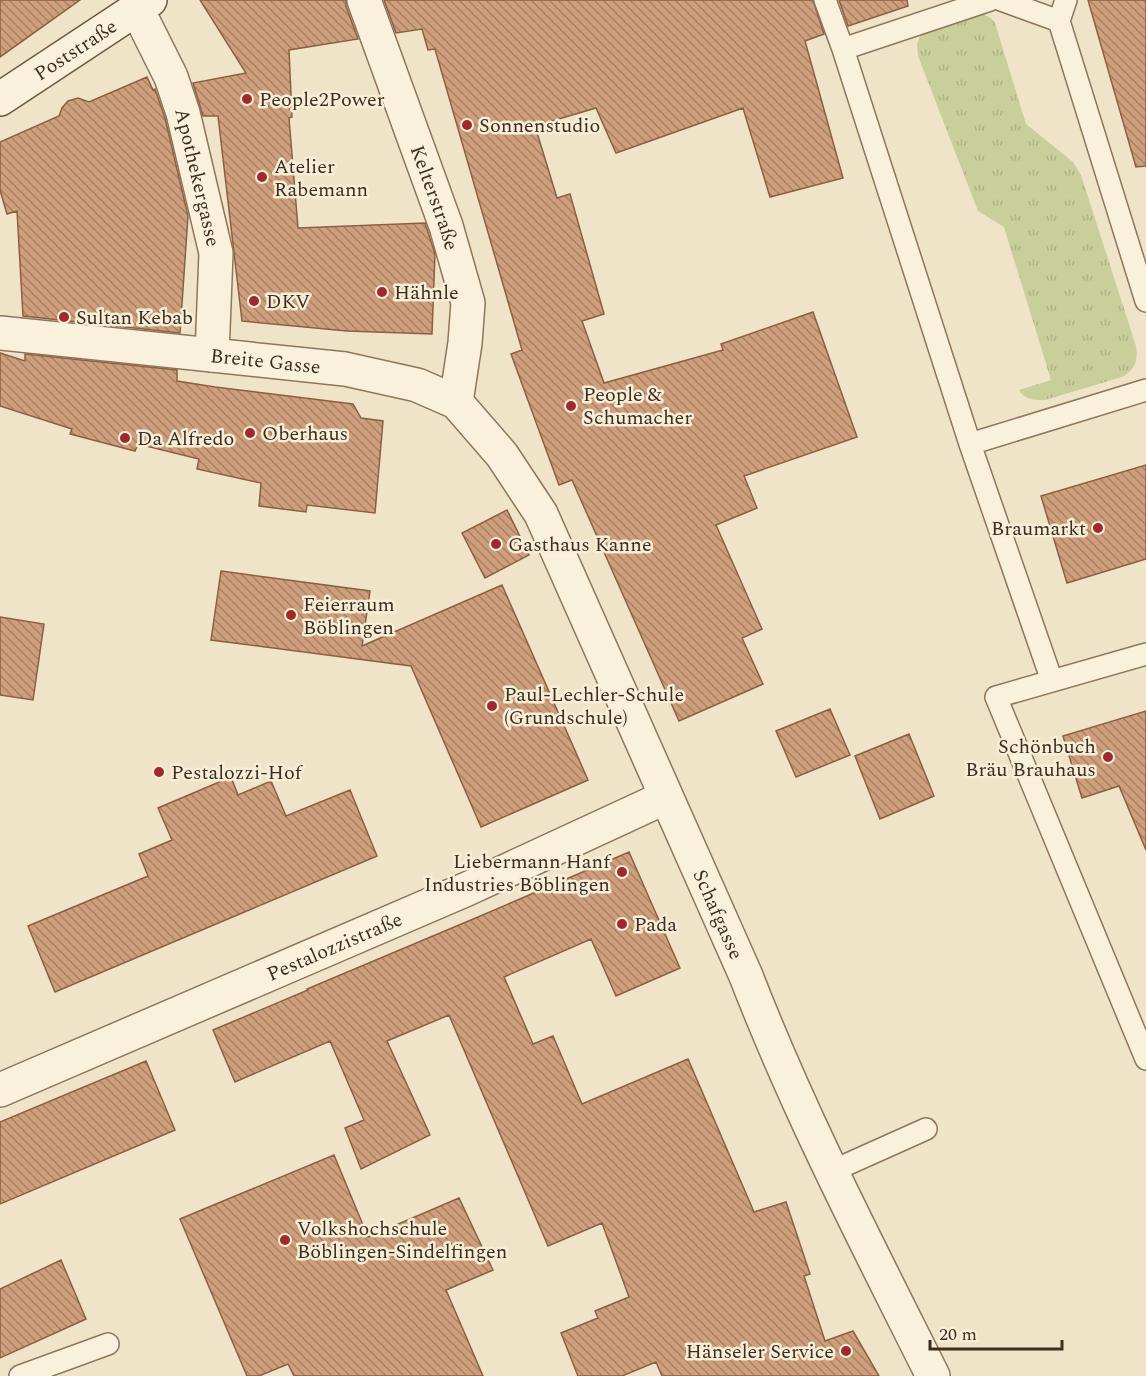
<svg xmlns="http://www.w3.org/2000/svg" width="1146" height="1376" font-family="Spectral,serif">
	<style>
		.grass { fill: url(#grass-tufts) }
		.building { fill: url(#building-back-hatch); stroke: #8d5f41; stroke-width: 1.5 }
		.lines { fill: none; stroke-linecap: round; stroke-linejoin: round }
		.lane-casing { stroke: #8d765c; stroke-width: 24 }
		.street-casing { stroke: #8d765c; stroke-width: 36 }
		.secondary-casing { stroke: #6f573f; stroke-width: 36 }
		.lane { stroke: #faf1dc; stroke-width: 21 }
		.street { stroke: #faf1dc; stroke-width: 33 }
		.secondary { stroke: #faf1dc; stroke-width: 33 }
		.poi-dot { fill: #9e2a2b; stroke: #f7eed8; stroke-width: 2 }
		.labels { text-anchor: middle; stroke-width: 5; stroke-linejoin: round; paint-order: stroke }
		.street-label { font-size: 20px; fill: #3d2e20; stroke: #f7eed8 }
		.poi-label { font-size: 20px; fill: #3d2e20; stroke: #f7eed8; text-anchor: start }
	</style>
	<defs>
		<pattern id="grass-tufts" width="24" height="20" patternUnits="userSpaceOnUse" patternTransform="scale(1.5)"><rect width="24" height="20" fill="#c9cf9b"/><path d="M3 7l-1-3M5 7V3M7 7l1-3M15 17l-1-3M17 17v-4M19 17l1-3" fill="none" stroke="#aeb285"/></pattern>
		<pattern id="building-back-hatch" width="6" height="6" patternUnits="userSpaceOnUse" patternTransform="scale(1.5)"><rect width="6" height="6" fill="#cf9f7d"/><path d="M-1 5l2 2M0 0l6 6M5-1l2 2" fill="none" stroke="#a98266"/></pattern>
	</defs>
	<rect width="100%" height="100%" fill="#f0e4c8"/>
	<path class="grass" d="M972,14C982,14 989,14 995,23L1026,124L1073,162L1081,175L1136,346C1138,361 1136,369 1122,377L1045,400C1035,401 1024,399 1019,390L1051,380L1004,227L978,211L918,56L917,44L922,31Z"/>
	<path class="building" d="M0,0H80L0,57Z
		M200,0H346V6L358,39L289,50L292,117L289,118L298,228L425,223L435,254L432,334L347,331L242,321L218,116H203L193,83L246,73Z
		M384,0H813L824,34L805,41L843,178L770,197L743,108L616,153L596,108L535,126L557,198L570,194L604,314L582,321L604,383L723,350L721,344L813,312L857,437L744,476L757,508L716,525L762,629L742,638L763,684L679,721L572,480L559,485L511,354L522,350L435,49L428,50L422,29L396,33Z
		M839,0H907L908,6L848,26Z
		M1088,0H1146V166L1136,167Z
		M147,77L153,90L155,89L165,118L188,216L180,333L23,316L17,211L7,214L0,190V142L59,116L62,108L68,101L78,98L89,102Z
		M0,353L25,361V354L177,370V381L215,387L353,404L361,418L383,421L375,513L307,505L306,512L259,506L261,483L197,469L199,459L138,444L135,451L70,434L72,429L0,406Z
		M1146,465V559L1067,583L1041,496Z
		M507,510L529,555L485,578L462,533Z
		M221,571L370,591L362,646L502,585L588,780L481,827L411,666L211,640Z
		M0,617L44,624L33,700L0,695Z
		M830,709L850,755L796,777L776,731Z
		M1146,711V850L1119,786L1082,798L1063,736Z
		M909,734L934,796L880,819L855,756Z
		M231,777L238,795L271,781L286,816L350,790L377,856L55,992L28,926L148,876L139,854L172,840L158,808Z
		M629,852L680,968L616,996L591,939L504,977L533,1044L553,1036L582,1104L688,1059L754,1212L786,1202L810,1274L804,1276L825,1341L853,1331L879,1376H662L656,1362L622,1376H578L561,1333L598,1318L595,1311L629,1297L602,1223L548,1246L449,1015L387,1041L430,1135L361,1169L345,1128L364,1120L330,1041L235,1082L213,1030L308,990L307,989L478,917Z
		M146,1061L175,1130L0,1204V1122Z
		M334,1155L368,1237L459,1198L493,1270L446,1290L483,1376H294L288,1364L259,1376H247L180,1219Z
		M61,1260L86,1319L0,1358V1289Z"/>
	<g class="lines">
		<g class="lane-casing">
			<path id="lane" d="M825,0L843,49L970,444L1052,681
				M1001,0L1059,21L1146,301
				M1059,21L1066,0
				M843,49L990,0
				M970,444L1146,390
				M1146,654L996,697L1146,1059
				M830,1172L926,1129
				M20,1376L108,1344"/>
		</g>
		<g class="street-casing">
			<g id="street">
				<path id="s1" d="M364,0L446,226L468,303L465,343L456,402"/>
				<path id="s2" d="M137,9L171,77L183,113L216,253L212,355"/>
				<path id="s3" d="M0,333L345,369L417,385L456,402L502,455L541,514L746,976C799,1113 867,1244 933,1376"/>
				<path id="s4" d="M0,1090L467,889L666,797"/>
			</g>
		</g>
		<g class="secondary-casing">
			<g id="secondary">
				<path id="s5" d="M0,99L150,0"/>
			</g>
		</g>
		<use href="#lane" class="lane"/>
		<use href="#street" class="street"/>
		<use href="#secondary" class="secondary"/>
	</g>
	<g class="poi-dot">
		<circle cx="247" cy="99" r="6"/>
		<circle cx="467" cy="125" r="6"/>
		<circle cx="262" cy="177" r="6"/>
		<circle cx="382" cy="292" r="6"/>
		<circle cx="254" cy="301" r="6"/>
		<circle cx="64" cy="317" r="6"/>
		<circle cx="571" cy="406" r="6"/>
		<circle cx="250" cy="433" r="6"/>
		<circle cx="125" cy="438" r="6"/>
		<circle cx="1098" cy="528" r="6"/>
		<circle cx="496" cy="544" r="6"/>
		<circle cx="291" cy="615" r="6"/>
		<circle cx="492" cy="706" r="6"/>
		<circle cx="1108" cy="757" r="6"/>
		<circle cx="159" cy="772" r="6"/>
		<circle cx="622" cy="872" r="6"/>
		<circle cx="622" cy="924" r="6"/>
		<circle cx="285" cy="1240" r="6"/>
		<circle cx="846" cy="1351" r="6"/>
	</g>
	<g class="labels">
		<g class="street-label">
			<text dy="7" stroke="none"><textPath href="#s5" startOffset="90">Poststraße</textPath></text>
			<text dy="7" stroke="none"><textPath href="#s2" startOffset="180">Apothekergasse</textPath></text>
			<text dy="7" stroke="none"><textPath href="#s1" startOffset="210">Kelterstraße</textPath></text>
			<text dy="7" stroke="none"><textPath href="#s3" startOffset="267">Breite Gasse</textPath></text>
			<text dy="7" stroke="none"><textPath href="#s3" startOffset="1042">Schafgasse</textPath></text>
			<text dy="7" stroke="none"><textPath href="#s4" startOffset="364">Pestalozzistraße</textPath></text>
		</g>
		<g class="poi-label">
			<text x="259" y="106">People2Power</text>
			<text x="479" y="132">Sonnenstudio</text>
			<text x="274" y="173">Atelier<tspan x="274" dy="23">Rabemann</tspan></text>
			<text x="394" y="299">Hähnle</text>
			<text x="266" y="308">DKV</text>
			<text x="76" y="324">Sultan Kebab</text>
			<text x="583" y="401">People &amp;<tspan x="583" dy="23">Schumacher</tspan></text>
			<text x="262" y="440">Oberhaus</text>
			<text x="137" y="445">Da Alfredo</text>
			<text x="1086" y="535" text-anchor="end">Braumarkt</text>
			<text x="508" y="551">Gasthaus Kanne</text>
			<text x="303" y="611">Feierraum<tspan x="303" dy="23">Böblingen</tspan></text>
			<text x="504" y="701">Paul-Lechler-Schule<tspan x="504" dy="23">(Grundschule)</tspan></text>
			<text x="1096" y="753" text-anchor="end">Schönbuch<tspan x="1096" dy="23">Bräu Brauhaus</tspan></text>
			<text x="171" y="779">Pestalozzi-Hof</text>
			<text x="610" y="868" text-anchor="end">Liebermann Hanf<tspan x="610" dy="23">Industries Böblingen</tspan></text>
			<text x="634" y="931">Pada</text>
			<text x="297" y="1235">Volkshochschule<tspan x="297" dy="23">Böblingen-Sindelfingen</tspan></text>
			<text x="834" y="1358" text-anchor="end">Hänseler Service</text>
		</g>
	</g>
	<path d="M930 1340v9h132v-9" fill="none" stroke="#3d2e20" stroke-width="3"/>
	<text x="939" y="1340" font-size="18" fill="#3d2e20" stroke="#f7eed8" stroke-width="4.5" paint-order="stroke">20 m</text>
</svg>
